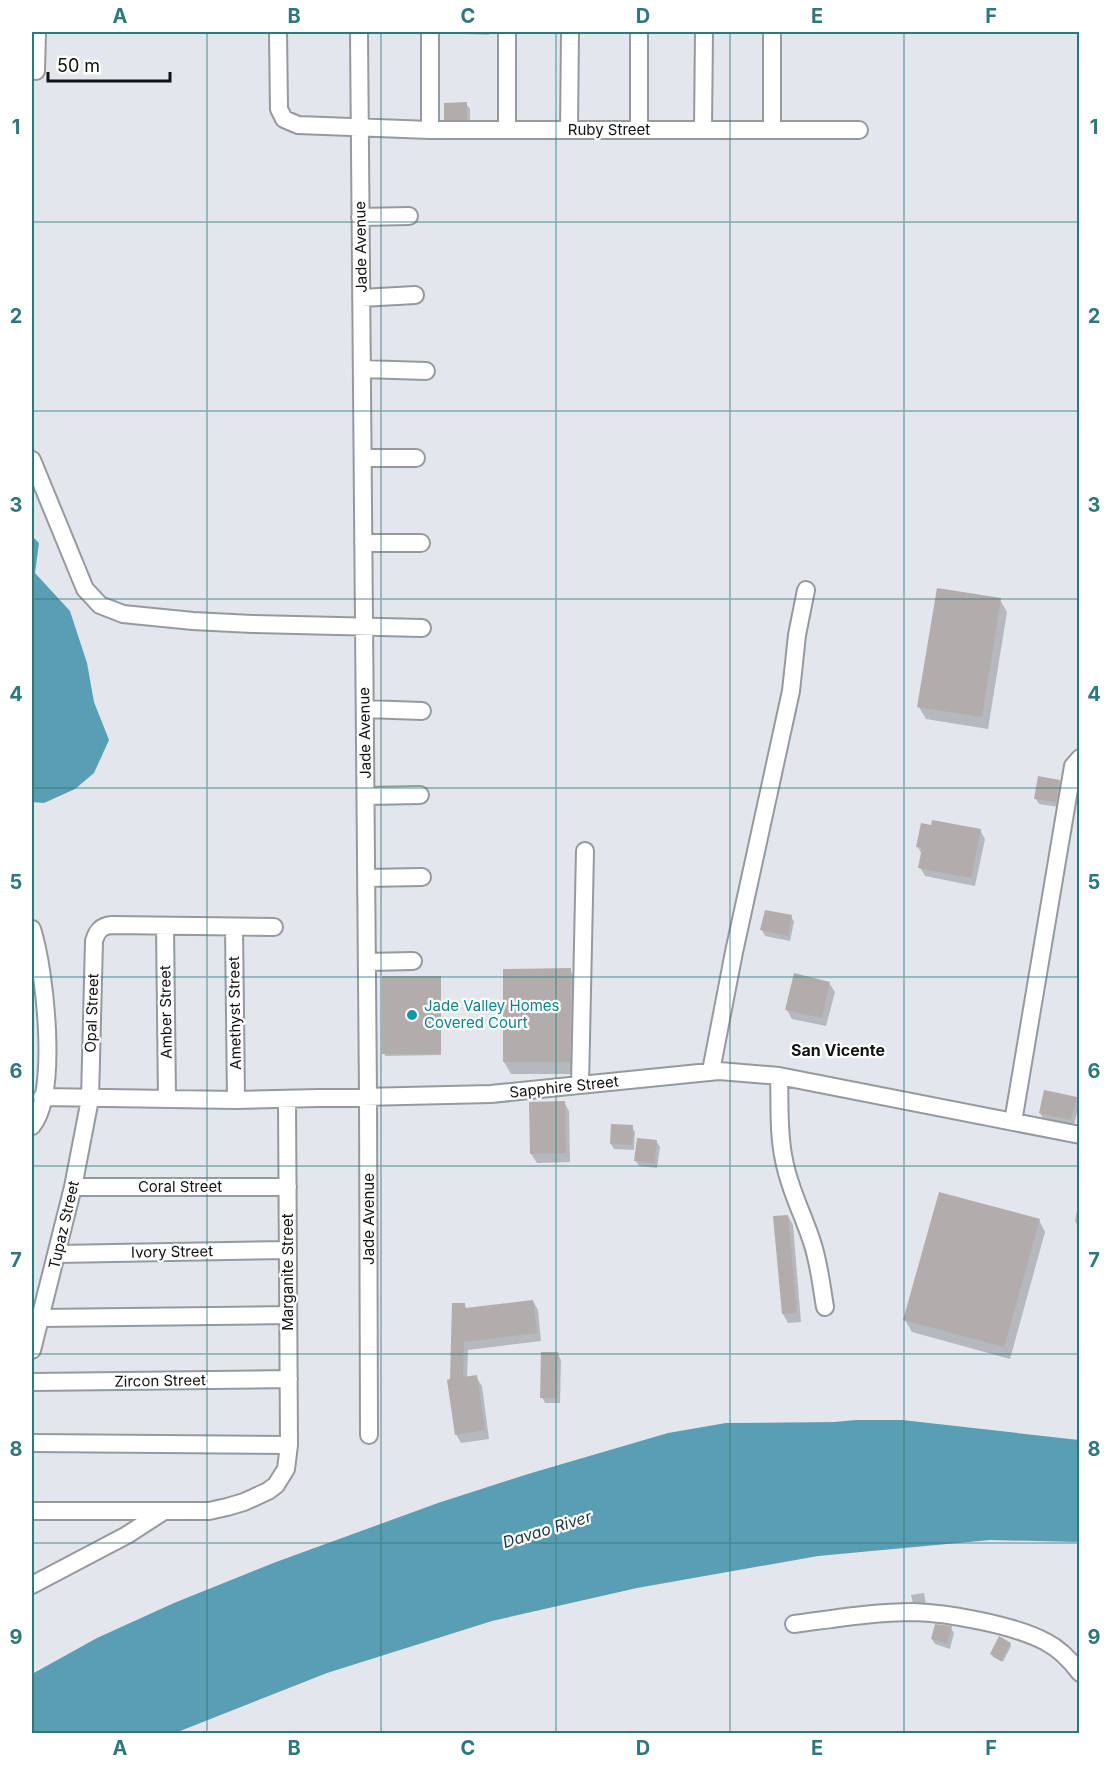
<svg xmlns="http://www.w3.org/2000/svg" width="1111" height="1765" font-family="Inter,sans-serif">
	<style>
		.water { fill: #5a9eb3 }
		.shadow { fill: #0003 }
		.building { fill: #b3acac }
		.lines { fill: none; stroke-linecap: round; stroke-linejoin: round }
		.minor-casing { stroke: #96999e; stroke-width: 20 }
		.minor { stroke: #fff; stroke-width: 16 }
		.grid { fill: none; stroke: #2e787a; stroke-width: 1.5; stroke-opacity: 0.55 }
		.culture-dot { fill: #0f9aa8; stroke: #fff; stroke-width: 2 }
		.labels { text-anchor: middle; stroke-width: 4.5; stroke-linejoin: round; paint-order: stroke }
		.street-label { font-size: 15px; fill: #111214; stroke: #fff }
		.culture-label { font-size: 15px; fill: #0d838f; stroke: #fff; text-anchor: start }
		.neighbourhood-label { font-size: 16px; font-weight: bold; fill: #111214; stroke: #fff }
		.water-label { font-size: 16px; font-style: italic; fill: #153640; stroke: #fff }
		.neatline { fill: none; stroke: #2e787a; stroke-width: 2 }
		.grid-label { font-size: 20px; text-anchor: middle; font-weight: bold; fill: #2e787a }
	</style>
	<rect width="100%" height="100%" fill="#e3e6ec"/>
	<path class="water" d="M32,536L39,543L35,573L70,611L87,663L94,702L109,740L94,773L75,789L44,803L32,802Z
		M856,1420H902L1079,1440V1542L990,1540L818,1556L637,1588L492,1621L327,1673L175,1733H32V1674L97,1638L174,1603L276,1562L438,1503L528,1474L668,1433L726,1423L834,1422Z"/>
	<path class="shadow" d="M464,32H489V35L466,34Z
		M466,104L470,109V125H449L446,119Z
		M1000,600L1007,612L988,729L926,719L919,707Z
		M1059,781L1062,787L1059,807L1039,804L1036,799Z
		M980,830L985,839L975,886L925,876L920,867L922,855L918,847Z
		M791,916L794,922L790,941L765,936L762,930Z
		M505,970H570L577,982L576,1074H511L504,1062Z
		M440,977L441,1055L385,1056L384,1053Z
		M829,983L835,992L826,1026L792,1019L787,1010Z
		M1076,1098L1079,1104L1074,1125L1043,1118L1040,1113Z
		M564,1102L569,1111L570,1162L537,1163L531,1154V1103Z
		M632,1127L635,1132L634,1150L614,1149L611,1144Z
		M656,1141L660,1147L657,1168L639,1166L636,1161Z
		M1079,1200H1080V1230L1075,1221Z
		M788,1216L793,1225L801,1322L788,1323L783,1314L775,1217Z
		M1039,1220L1045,1232L1010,1359L912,1332L905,1320Z
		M533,1301L538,1310L541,1341L468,1350L467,1378L476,1377L482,1386L489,1439L461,1443L456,1434L451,1381L464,1304L467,1309Z
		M558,1354L561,1360L560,1403H545L542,1397Z
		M924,1593L926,1604L913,1603L911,1595Z
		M951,1628L954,1633L950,1649L935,1644L932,1639Z
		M1010,1644L1011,1646L1003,1662L993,1657L992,1654Z"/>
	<path class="building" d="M467,102V120H444V103Z
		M937,588L1001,598L982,717L917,707Z
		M1038,776L1060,780L1056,802L1034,799Z
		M932,820L981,829L971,878L918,868L922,848L916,847L921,823L931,825Z
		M765,910L792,915L788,936L760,930Z
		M571,968L570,1062H503V969Z
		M794,973L830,982L822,1018L785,1010Z
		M382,976H441V1054H382Z
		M1044,1090L1077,1097L1071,1120L1039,1113Z
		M565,1101L566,1153L530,1154L529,1102Z
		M611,1124L633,1125L632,1145L610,1144Z
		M637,1138L657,1140L655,1163L634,1161Z
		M939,1192L1040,1219L1004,1347L903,1320Z
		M788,1215L797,1313L782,1314L773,1216Z
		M533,1300L537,1333L464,1342L463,1377L477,1375L485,1430L455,1435L447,1380L450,1379L452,1303H465V1308Z
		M541,1352H558L557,1398H540Z
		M935,1624L952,1626L947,1644L931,1639Z
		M999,1636L1011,1643L1001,1661L990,1654Z"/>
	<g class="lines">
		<g class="minor-casing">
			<path id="minor" d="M278,32L279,109L284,119L298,125L430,130H859
				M359,32L368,1096L369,1435
				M36,71L37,32
				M703,129L704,32
				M430,130V32
				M507,130V32
				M569,130L570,32
				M639,130V32
				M772,130V32
				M360,217L409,216
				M361,298L415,295
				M362,369L426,371
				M363,458H416
				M32,460L85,589L100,605L123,614L193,621L252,624L422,628
				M363,543H421
				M365,709L422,711
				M366,796L420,795
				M366,878L422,877
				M165,926L167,1099
				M234,927L236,1100
				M32,929C45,969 59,1094 32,1126
				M367,962L413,961
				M711,1071L734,952L791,691L797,635L806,590
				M779,1076C780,1104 778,1133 784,1160C789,1188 802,1212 811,1239C819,1261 821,1284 825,1307
				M580,1085L585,851
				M42,1097L236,1100L491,1094L719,1071L779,1076L1080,1135
				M1013,1122L1073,766L1080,758
				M73,1187H288
				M57,1254L288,1250
				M41,1318L288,1315
				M32,1350L73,1187L90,1099L94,941C97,931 101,926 112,925L274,927
				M32,1382L289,1379
				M32,1443L289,1445
				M32,1511H209L227,1507L244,1502L268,1491L276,1485L286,1469L289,1445L287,1100
				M32,1585L127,1535L164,1511
				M794,1624C833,1619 873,1612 913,1612C949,1613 1014,1625 1046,1642C1060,1649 1071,1661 1080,1673"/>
		</g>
		<use href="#minor" class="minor"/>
	</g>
	<path class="grid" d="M207,32V1734M381,32V1734M556,32V1734M730,32V1734M904,32V1734M32,222H1080M32,411H1080M32,599H1080M32,788H1080M32,977H1080M32,1166H1080M32,1354H1080M32,1543H1080"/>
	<circle class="culture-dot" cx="412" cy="1015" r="6"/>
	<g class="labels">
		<g class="street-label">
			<text x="609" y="135">Ruby Street</text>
			<text transform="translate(361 247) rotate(-91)" y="5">Jade Avenue</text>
			<text transform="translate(365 733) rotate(-91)" y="5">Jade Avenue</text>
			<text transform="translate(166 1012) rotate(-91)" y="5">Amber Street</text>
			<text transform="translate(92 1013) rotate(-88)" y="5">Opal Street</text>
			<text transform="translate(235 1013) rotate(-91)" y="5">Amethyst Street</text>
			<text transform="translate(564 1087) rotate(-6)" y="5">Sapphire Street</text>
			<text x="180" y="1192">Coral Street</text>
			<text transform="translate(369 1219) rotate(-90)" y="5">Jade Avenue</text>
			<text transform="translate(64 1225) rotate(-77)" y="5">Tupaz Street</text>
			<text transform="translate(172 1252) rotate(-1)" y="5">Ivory Street</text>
			<text transform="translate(288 1272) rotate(-90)" y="5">Marganite Street</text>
			<text transform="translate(160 1381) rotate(-1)" y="5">Zircon Street</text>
		</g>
		<g class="culture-label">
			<text x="424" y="1011">Jade Valley Homes<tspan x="424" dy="17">Covered Court</tspan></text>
		</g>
		<g class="neighbourhood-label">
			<text x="838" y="1056">San Vicente</text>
		</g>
		<g class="water-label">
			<text transform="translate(547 1529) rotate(-17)" y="6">Davao River</text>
		</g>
	</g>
	<rect width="1111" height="1765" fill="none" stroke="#ffffff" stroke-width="66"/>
	<path d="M48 72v9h122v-9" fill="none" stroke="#111214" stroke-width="3"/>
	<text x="57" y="72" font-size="18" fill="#111214" stroke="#ffffff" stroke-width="4.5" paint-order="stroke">50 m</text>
	<rect x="33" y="33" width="1045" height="1699" class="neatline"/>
	<g class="grid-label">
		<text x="120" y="23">A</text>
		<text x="294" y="23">B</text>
		<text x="468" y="23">C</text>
		<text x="643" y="23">D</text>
		<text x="817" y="23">E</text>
		<text x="991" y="23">F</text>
		<text x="16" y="134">1</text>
		<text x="1094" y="134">1</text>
		<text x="16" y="323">2</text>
		<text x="1094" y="323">2</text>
		<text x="16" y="512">3</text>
		<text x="1094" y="512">3</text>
		<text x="16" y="701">4</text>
		<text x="1094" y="701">4</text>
		<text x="16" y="889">5</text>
		<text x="1094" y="889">5</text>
		<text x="16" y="1078">6</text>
		<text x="1094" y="1078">6</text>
		<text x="16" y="1267">7</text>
		<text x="1094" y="1267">7</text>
		<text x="16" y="1456">8</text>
		<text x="1094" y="1456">8</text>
		<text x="16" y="1644">9</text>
		<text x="1094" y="1644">9</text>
		<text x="120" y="1755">A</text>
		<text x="294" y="1755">B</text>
		<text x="468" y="1755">C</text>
		<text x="643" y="1755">D</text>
		<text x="817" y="1755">E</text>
		<text x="991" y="1755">F</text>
	</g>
</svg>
